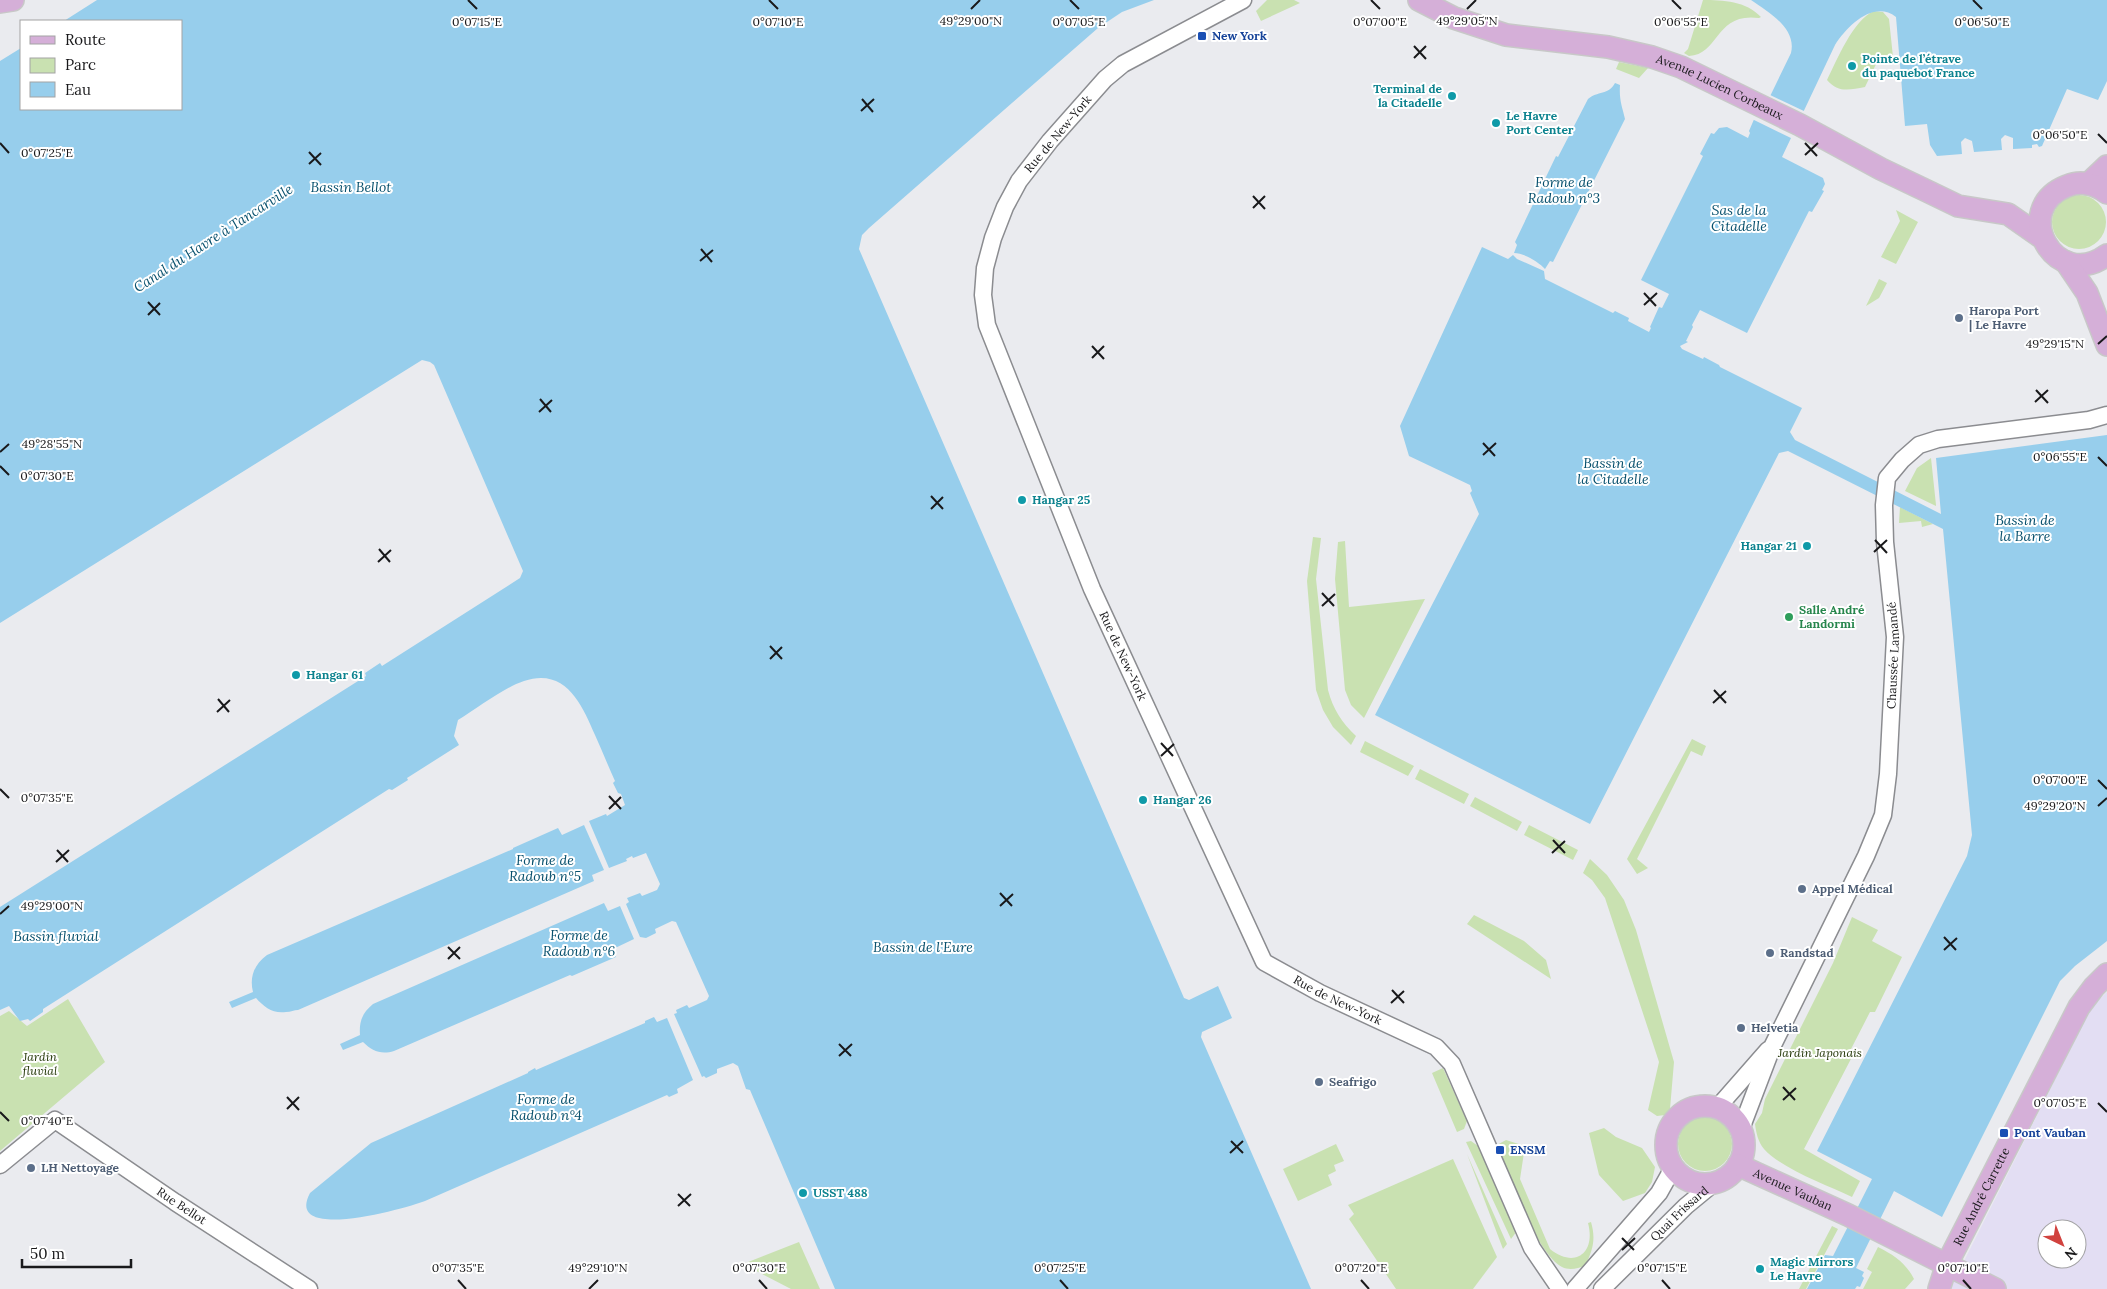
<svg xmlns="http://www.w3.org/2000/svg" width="2107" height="1289" font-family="Lora,serif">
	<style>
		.commercial { fill: #e3def3; fill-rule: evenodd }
		.green { fill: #c9e1b1 }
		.water { fill: #97ceec }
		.pier { fill: #eaebef }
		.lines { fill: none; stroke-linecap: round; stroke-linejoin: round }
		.minor-casing { stroke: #8b8c90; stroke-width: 19 }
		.major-casing { stroke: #c8c8c8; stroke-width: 24 }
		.minor { stroke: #fff; stroke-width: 16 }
		.major { stroke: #d5afd8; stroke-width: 21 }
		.ticks { fill: none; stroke: #19191b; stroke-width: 2 }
		.transit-dot { fill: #1a4fb4; stroke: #fff; stroke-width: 2 }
		.culture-dot { fill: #0f9aa8; stroke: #fff; stroke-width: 2 }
		.service-dot { fill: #5c6f8a; stroke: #fff; stroke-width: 2 }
		.leisure-dot { fill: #2e9e5b; stroke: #fff; stroke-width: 2 }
		.labels { text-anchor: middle; stroke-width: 4; stroke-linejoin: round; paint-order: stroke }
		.transit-label { font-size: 12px; font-weight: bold; fill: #164399; stroke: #fff; text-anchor: start }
		.culture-label { font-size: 12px; font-weight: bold; fill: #0d838f; stroke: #fff; text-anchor: start }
		.street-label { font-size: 12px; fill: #19191b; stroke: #fff }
		.service-label { font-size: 12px; font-weight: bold; fill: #4e5e75; stroke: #fff; text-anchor: start }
		.leisure-label { font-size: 12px; font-weight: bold; fill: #27864d; stroke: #fff; text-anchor: start }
		.park-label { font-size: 12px; font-style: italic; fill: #1e3200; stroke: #fff }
		.water-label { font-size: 14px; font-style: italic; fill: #07506d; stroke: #fff }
		.ticks-label { font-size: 12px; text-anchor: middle; fill: #19191b; stroke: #fff; stroke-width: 4; stroke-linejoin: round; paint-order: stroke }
	</style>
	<rect width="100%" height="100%" fill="#eaebef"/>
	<path class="commercial" d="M2107,992V1289H1950L2092,1006ZM2047,1229H2077V1259H2047Z"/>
	<path class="green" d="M1267,0H1294L1300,3L1261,21L1256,11Z
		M1703,0C1723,0 1746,1 1761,17L1759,18C1715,12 1720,54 1689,56L1684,53L1688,49Z
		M1874,11L1883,12L1889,19L1893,57L1879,58L1865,87C1849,90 1838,93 1827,80C1837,60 1853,20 1874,11Z
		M1619,62L1648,68L1639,78L1616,69Z
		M2052 222a27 27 0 1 1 54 0a27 27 0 1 1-54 0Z
		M1896,210L1918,222L1896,264L1881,257L1900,221Z
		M1879,279L1887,283L1879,298L1866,306Z
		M1931,458L1936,505V506L1905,491L1917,468Z
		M1900,507L1933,524L1922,527L1921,521L1899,523Z
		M1313,537L1321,538L1316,579L1328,690C1333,709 1342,723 1356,736L1351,745L1333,727L1323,710L1316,690L1307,581Z
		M1345,541L1349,607L1425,599L1364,718L1351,705L1345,690L1335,579L1338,542Z
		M1692,739L1706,746L1702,756L1691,751L1637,859L1648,868L1637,874L1627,859Z
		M1365,741L1414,766L1408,776L1360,752Z
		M1420,769L1469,794L1464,804L1415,779Z
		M1475,797L1522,822L1517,831L1470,806Z
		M1529,825L1578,850L1573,860L1524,835Z
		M1590,859L1607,875L1624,900L1636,930L1674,1062L1670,1109L1665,1115L1657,1116L1648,1110L1659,1062L1605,898L1592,880L1583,873Z
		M1474,915L1524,941L1546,960L1551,979L1467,924Z
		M1852,917L1878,930L1872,941L1902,957L1875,1012H1870L1850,1051L1853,1055L1804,1149L1860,1181L1852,1197C1827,1185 1782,1169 1764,1149C1758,1142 1756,1132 1755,1124L1762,1113L1765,1099L1833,963Z
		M68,999L105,1062L0,1151V1016L9,1011L27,1026Z
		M1443,1068L1467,1121L1464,1129L1457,1132L1432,1073Z
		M1678 1144a27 27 0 1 1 54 0a27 27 0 1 1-54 0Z
		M1604,1128L1616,1137L1642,1148L1655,1167L1652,1182L1645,1193L1623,1201L1599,1175L1589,1133Z
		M1506,1140L1525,1146L1520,1179L1550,1249C1575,1269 1596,1253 1588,1223L1591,1222C1596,1239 1593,1250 1585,1266C1578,1268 1570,1271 1562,1267C1537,1254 1508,1175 1495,1146Z
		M1471,1141L1478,1146L1517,1231L1511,1239L1466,1142Z
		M1336,1144L1344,1161L1334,1165L1336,1171L1328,1175L1332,1185L1298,1201L1283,1169Z
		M1467,1154L1507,1244L1503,1249Z
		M1453,1159L1497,1257L1473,1289H1396L1349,1219L1354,1214L1348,1205Z
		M1832,1226L1838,1229L1806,1289H1799Z
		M799,1242L820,1289H791L743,1264Z
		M1878,1247C1894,1255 1906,1263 1914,1279L1905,1289H1863L1872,1272L1867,1269Z"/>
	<path class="water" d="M97,0H1154L1122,12L1098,28L869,228L862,235L859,249L1184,998L1189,1000L1218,986L1232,1018L1202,1032L1201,1037L1311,1289H835L750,1090L746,1089L738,1066L733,1063L717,1069V1073L706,1078L704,1076L702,1077L674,1014L677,1013L676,1010L687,1005L689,1008L707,1000L709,996L676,922L672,921L655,929L656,933L646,938L640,937L626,904L629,902L627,898L640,893L642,896L657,890L660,884L646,853L633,858L632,856L626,859L627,861L609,868L589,821L606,814L607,816L625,805L621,794L618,793L613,783L615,781C608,766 602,750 595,735C582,705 566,667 524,681C503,688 478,708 458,720L454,736L459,745L407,778L408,780L392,790L389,789L43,1009V1012L30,1021L28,1019L20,1021L9,1006L0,1010V907L366,676L365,673L380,663L382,666L520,578L523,571L434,365L430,362L422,360L0,623V61L21,48V109H181V21H64Z
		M1751,0H2107V81L2098,100L2067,89L2042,146L2039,147L2037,144L2032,145V148L2013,149V138L2005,135L2001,139L2002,150L1974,152L1972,141L1965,138L1961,142L1962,154L1937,156L1930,145L1927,124L1905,126L1896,17C1874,0 1848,25 1835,45L1782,157L1823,178L1825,184L1822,190L1824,191L1812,212L1809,211L1747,333L1700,310L1692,325L1693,327L1686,341L1688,342L1680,346L1682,349L1703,359L1704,357L1719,365L1720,367L1802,408L1790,432L1795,440L1941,514L1936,458L2107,435V941L2075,966L2060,981L1942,1217L1894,1191L1856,1268L1864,1272L1862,1276L1864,1278L1860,1287L1857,1286L1855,1289H1807L1825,1255L1833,1256L1872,1179L1817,1151L1967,856L1972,835L1943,529L1788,451L1779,453L1590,824L1375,715L1479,514L1470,493L1472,491L1470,485L1409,456L1400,426L1482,247L1508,259L1513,255L1517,259L1544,271L1545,279L1613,313L1615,311L1629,318L1628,321L1649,332L1651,328L1650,327L1659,307L1662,308L1669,294L1641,280L1703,156L1700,154L1711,133L1714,134L1719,128L1727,127L1748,138L1750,133L1749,131L1755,117L1759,119L1791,53C1797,28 1768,12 1751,0Z
		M1615,83L1620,85C1619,100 1622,106 1625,119L1553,262L1550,261L1545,269C1539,262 1524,253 1514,253L1517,245L1515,242L1556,156L1558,157L1588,99C1597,91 1609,95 1615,83Z
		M584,825L604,870L592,875L594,881L298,1010C294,1010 291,1012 286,1012C273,1014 264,1007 256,998L232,1008L229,1002L253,992C249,976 255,964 267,955L513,849V848L558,828L562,835Z
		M604,903L608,911L620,906L634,939L613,949L616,957L572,976L570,975L394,1051C381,1055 372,1051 363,1042L343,1050L340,1044L360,1035C359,1022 362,1013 373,1004Z
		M654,1017L657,1022L667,1018L693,1080L677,1089L678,1093L669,1097L667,1095L425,1201C410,1207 283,1244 310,1193L371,1143L528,1073V1072L535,1068L536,1070L645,1023V1021Z"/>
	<path class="pier" d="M1768,94L1806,112L1793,139L1752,119L1754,115L1757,116Z"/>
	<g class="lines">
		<g class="minor-casing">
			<g id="minor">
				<path id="s1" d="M1243,0L1123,64L1105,79L1050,141L1019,181L1005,207L993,238L985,268L983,295L987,325L1092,589L1264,962L1320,993L1436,1047L1452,1064L1532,1248L1560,1289"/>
				<path d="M1718,1107L1768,1050"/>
				<path id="s2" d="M1741,1129L1773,1045L1866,856L1883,815L1888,774L1895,637L1885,542L1884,505L1887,478L1902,460L1919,445L1938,439L2089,420L2107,415"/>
				<path id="s3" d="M0,1165L55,1120L175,1202L309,1289"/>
				<path d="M1575,1289L1659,1193L1673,1168"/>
				<path id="s4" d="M1602,1289L1686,1206L1714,1183"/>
			</g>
		</g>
		<g class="major-casing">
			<g id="major">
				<path id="s5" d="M1419,0L1454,18L1506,35L1608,47L1652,57L1681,67L1800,125L1881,169L1927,191L1958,206L2008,214L2041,237"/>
				<path d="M0,2L13,0"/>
				<path d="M2088,184L2107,166"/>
				<path d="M2107,193C2096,184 2081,180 2067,186C2009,209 2055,293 2107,255"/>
				<path d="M2066,262L2087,293L2107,345"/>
				<circle cx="1705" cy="1145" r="39"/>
				<path id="s6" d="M1738,1165L1848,1215L1995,1289"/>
				<path id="s7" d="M1939,1289L1947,1264L2079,1007L2094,987L2107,974"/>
			</g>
		</g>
		<use href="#minor" class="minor"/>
		<use href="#major" class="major"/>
	</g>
	<path class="ticks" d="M468,0L477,9M769,0L778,9M1070,0L1079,9M1371,0L1380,9M1672,0L1681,9M1973,0L1982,9M971,9L980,0M1467,9L1476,0M1414,46L1426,59M1414,58L1426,46M862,99L873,112M861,111L874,99M2098,134L2107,143M0,143L9,153M1805,143L1817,156M309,152L321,165M1805,155L1818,143M309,164L321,153M1253,196L1265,209M1253,208L1265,196M701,249L712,262M700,261L713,250M1644,293L1656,306M148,302L160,315M1644,305L1657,293M148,315L160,303M2098,344L2107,336M1092,346L1104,359M1092,358L1104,346M2036,390L2048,403M540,399L551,412M2035,402L2048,390M539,412L552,400M1483,443L1495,456M0,452L9,444M1483,455L1496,443M2098,457L2107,466M0,466L9,475M931,496L943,509M931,509L943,497M1875,540L1887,553M379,549L390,562M1874,552L1887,540M378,562L391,550M1322,593L1334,606M1322,606L1335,594M770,646L782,659M770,659L782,647M1714,690L1726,703M218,699L229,712M1713,703L1726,691M217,712L230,700M1161,743L1173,756M1161,756L1174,744M2098,780L2107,789M0,789L9,798M609,796L621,809M2098,806L2107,798M609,809L621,797M1553,840L1565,853M57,850L68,862M1552,853L1565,841M56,862L69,850M1000,893L1012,906M1000,906L1013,894M0,914L9,906M1944,937L1956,950M448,947L460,959M1944,950L1957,938M448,959L460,947M1392,990L1404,1003M1391,1003L1404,991M839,1044L851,1056M839,1056L852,1044M1783,1087L1795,1100M287,1097L299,1110M1783,1100L1796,1088M2098,1103L2107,1112M287,1109L299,1097M0,1112L9,1121M1231,1141L1243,1153M1230,1153L1243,1141M678,1194L690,1206M678,1206L691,1194M1622,1238L1634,1250M1622,1250L1635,1238M458,1280L466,1289M759,1280L767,1289M1060,1280L1068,1289M1361,1280L1369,1289M1662,1280L1670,1289M1963,1280L1971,1289M589,1289L598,1280"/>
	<g class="transit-dot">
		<rect x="1197" y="31" width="10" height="10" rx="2.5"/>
		<rect x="1999" y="1128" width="10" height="10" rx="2.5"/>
		<rect x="1495" y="1145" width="10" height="10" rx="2.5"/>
	</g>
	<g class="culture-dot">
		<circle cx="1852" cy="66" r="5"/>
		<circle cx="1452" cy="96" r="5"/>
		<circle cx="1496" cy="123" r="5"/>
		<circle cx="1022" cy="500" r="5"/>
		<circle cx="1807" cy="546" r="5"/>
		<circle cx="296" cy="675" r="5"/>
		<circle cx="1143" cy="800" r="5"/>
		<circle cx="803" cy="1193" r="5"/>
		<circle cx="1760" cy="1269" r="5"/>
	</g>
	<g class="service-dot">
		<circle cx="1959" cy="318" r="5"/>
		<circle cx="1802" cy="889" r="5"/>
		<circle cx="1770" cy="953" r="5"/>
		<circle cx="1741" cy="1028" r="5"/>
		<circle cx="1319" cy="1082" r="5"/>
		<circle cx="31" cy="1168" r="5"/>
	</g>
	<circle class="leisure-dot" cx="1789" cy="617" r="5"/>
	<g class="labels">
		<g class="transit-label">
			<text x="1212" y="40">New York</text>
			<text x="2014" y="1137">Pont Vauban</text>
			<text x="1510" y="1154">ENSM</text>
		</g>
		<g class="culture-label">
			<text x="1862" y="63">Pointe de l’étrave<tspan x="1862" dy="14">du paquebot France</tspan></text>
			<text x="1442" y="93" text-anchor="end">Terminal de<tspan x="1442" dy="14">la Citadelle</tspan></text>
			<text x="1506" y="120">Le Havre<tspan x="1506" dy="14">Port Center</tspan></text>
			<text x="1032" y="504">Hangar 25</text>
			<text x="1797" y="550" text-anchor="end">Hangar 21</text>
			<text x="306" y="679">Hangar 61</text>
			<text x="1153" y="804">Hangar 26</text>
			<text x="813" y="1197">USST 488</text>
			<text x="1770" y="1266">Magic Mirrors<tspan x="1770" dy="14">Le Havre</tspan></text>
		</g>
		<g class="street-label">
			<text dy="4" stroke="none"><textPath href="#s5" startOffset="316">Avenue Lucien Corbeaux</textPath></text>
			<text transform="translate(1058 134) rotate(-50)" y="4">Rue de New-York</text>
			<text dy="4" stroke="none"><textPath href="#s1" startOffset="802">Rue de New-York</textPath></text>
			<text dy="4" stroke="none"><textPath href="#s2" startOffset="505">Chaussée Lamandé</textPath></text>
			<text dy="4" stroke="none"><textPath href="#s1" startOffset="1222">Rue de New-York</textPath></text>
			<text dy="4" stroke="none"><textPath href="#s6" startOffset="60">Avenue Vauban</textPath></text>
			<text dy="4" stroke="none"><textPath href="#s7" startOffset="102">Rue André Carrette</textPath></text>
			<text dy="4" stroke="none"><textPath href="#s3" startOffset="224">Rue Bellot</textPath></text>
			<text dy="4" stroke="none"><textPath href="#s4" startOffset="108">Quai Frissard</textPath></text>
		</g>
		<g class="service-label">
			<text x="1969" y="315">Haropa Port<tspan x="1969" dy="14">| Le Havre</tspan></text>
			<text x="1812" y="893">Appel Médical</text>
			<text x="1780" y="957">Randstad</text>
			<text x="1751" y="1032">Helvetia</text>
			<text x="1329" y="1086">Seafrigo</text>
			<text x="41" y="1172">LH Nettoyage</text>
		</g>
		<g class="leisure-label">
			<text x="1799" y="614">Salle André<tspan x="1799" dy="14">Landormi</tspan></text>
		</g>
		<g class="park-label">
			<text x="1820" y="1057">Jardin Japonais</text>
			<text x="40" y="1061">Jardin<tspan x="40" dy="14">fluvial</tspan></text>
		</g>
		<g class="water-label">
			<text x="1564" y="187">Forme de<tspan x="1564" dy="16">Radoub n°3</tspan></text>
			<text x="351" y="192">Bassin Bellot</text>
			<text x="1739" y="215">Sas de la<tspan x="1739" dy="16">Citadelle</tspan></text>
			<text transform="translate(213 238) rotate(-33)" y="5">Canal du Havre à Tancarville</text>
			<text x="1613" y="468">Bassin de<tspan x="1613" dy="16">la Citadelle</tspan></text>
			<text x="2025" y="525">Bassin de<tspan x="2025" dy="16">la Barre</tspan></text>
			<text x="545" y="865">Forme de<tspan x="545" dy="16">Radoub n°5</tspan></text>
			<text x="579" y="940">Forme de<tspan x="579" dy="16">Radoub n°6</tspan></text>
			<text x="56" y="941">Bassin fluvial</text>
			<text x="923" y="952">Bassin de l'Eure</text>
			<text x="546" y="1104">Forme de<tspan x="546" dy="16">Radoub n°4</tspan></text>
		</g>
	</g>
	<g class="ticks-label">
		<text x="971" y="25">49°29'00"N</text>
		<text x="1467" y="25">49°29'05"N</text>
		<text x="477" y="26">0°07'15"E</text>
		<text x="778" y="26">0°07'10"E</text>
		<text x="1079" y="26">0°07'05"E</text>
		<text x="1380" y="26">0°07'00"E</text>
		<text x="1681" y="26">0°06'55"E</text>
		<text x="1982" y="26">0°06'50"E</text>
		<text x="2060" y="139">0°06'50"E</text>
		<text x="47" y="157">0°07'25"E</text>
		<text x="2055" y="348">49°29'15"N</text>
		<text x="52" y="448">49°28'55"N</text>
		<text x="2060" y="461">0°06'55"E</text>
		<text x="47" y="480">0°07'30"E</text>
		<text x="2060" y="784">0°07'00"E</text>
		<text x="47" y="802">0°07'35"E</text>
		<text x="2055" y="810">49°29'20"N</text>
		<text x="52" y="910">49°29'00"N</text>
		<text x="2060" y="1107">0°07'05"E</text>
		<text x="47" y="1125">0°07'40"E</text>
		<text x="458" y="1272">0°07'35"E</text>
		<text x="759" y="1272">0°07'30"E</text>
		<text x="1060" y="1272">0°07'25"E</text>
		<text x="1361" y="1272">0°07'20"E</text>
		<text x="1662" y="1272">0°07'15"E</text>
		<text x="1963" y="1272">0°07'10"E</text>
		<text x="598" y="1272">49°29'10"N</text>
	</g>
	<rect x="20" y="20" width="162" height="90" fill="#ffffff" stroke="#a3a3a4"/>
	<rect x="30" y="36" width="25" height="8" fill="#d5afd8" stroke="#a3a3a4"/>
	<text x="65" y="45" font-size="15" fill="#19191b">Route</text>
	<rect x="30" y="58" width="25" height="15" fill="#c9e1b1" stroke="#a3a3a4"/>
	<text x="65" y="70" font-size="15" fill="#19191b">Parc</text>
	<rect x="30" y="82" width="25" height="15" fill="#97ceec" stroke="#a3a3a4"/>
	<text x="65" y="95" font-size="15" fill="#19191b">Eau</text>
	<g transform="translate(2062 1244) rotate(137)"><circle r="24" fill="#ffffff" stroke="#a3a3a4"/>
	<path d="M0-4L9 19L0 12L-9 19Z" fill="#d1423e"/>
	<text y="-8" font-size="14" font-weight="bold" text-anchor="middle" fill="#19191b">N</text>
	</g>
	<path d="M22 1259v8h109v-8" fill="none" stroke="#19191b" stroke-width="2.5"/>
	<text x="30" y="1259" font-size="15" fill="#19191b" stroke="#ffffff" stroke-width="4" paint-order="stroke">50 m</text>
</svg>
